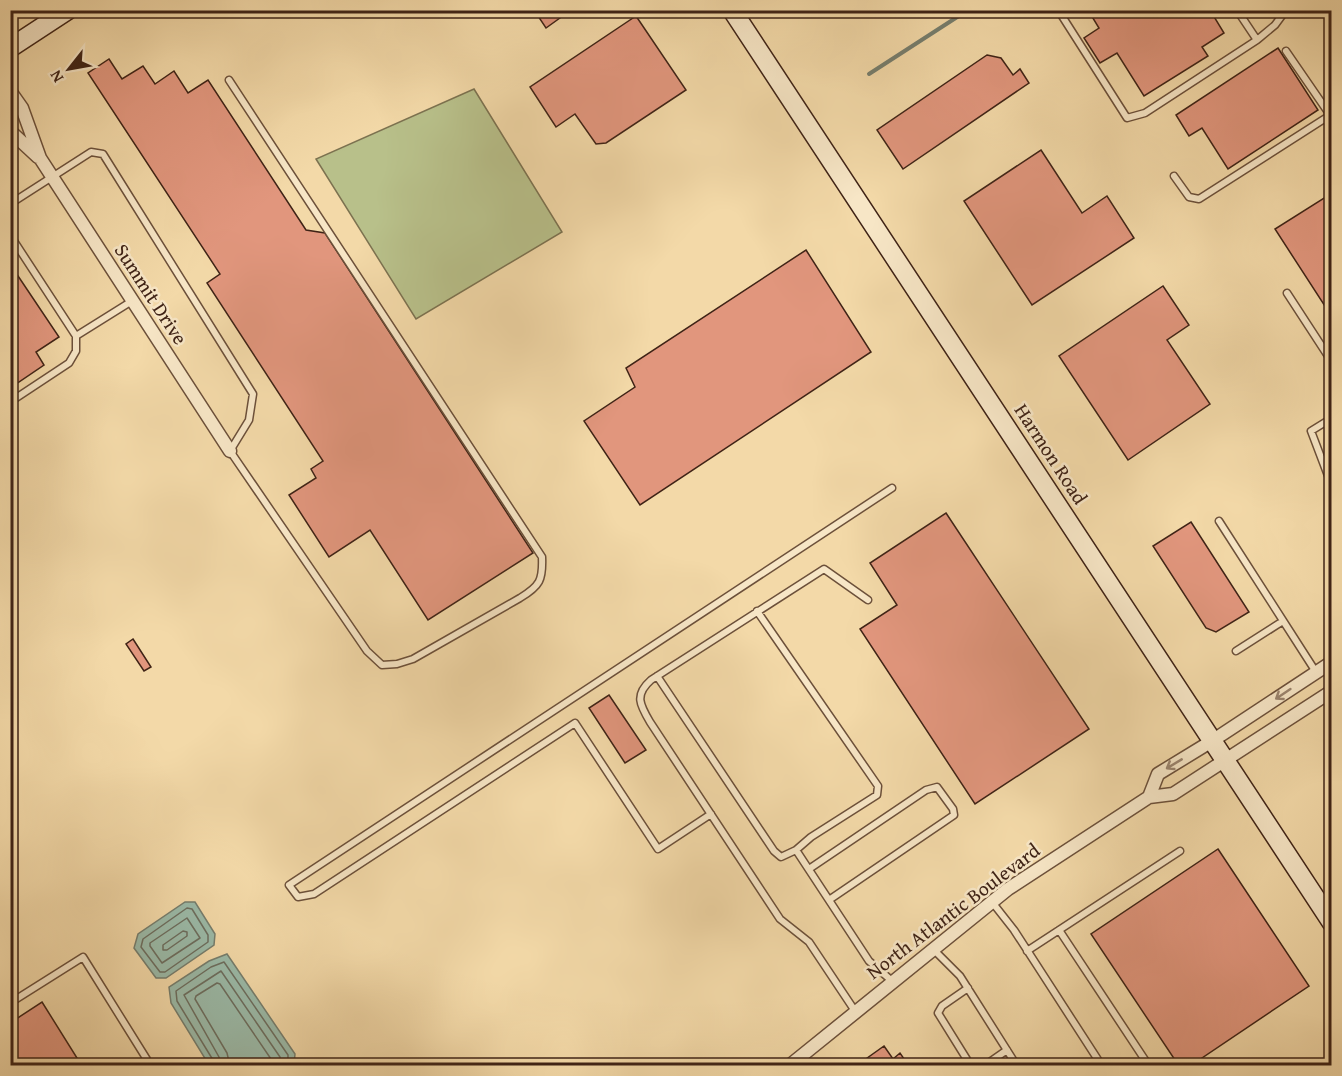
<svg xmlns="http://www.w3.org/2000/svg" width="1342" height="1076" font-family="'Gentium Book Plus',serif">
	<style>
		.green { fill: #b8c08a; stroke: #7c7250; stroke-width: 1.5 }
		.water { fill: #9bbaa8; stroke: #767e6e; stroke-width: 1.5 }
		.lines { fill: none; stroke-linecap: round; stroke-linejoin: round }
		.shore { stroke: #6d6e5f; stroke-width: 1.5 }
		.stream { stroke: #767e6e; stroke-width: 4 }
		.building { fill: #e1967d; stroke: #3f2316; stroke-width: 1.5 }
		.lane-casing { stroke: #6c503a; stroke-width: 9 }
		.street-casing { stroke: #6c503a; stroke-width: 15 }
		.secondary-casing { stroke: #3f2316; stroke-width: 21 }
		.lane { stroke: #f7e6c6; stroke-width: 6 }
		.street { stroke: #f7e6c6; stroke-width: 12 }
		.secondary { stroke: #f7e6c6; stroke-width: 18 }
		.oneway { stroke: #9b846e }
		.labels { text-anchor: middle; stroke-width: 5; stroke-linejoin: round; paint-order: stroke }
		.street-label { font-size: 20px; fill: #3f2316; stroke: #f7e6c6 }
	</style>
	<rect width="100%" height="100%" fill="#f3d9a8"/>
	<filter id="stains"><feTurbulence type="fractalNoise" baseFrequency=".00333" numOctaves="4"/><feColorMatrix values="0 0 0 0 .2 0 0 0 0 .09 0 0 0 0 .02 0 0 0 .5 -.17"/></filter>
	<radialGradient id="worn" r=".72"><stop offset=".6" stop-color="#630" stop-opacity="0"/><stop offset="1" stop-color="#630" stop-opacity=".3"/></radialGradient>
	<path class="green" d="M474,89L562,232L416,319L316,159Z"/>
	<path class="water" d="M185,902H195L215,934L214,945L166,978H156L134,948L138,934Z
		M227,954L295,1054L294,1065H209L171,1003L169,987L209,961Z"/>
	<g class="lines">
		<path class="shore" d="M187,908L192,909L208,935V942L165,972H160L141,947L143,939Z
			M187,918L200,938L162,963L150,946V943Z
			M183,931L187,932V936L167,950H163V945Z
			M214,1066L213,1060L177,1001L176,991L211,967L224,962L288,1055V1066
			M221,1066L219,1057L184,995L221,971L280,1057V1066
			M230,1066L227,1053L195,999L196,996L217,983L220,984L271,1059V1066"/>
		<path class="stream" d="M869,74L968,10"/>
	</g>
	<path class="building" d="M534,10H571L546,28Z
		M1088,10H1210L1224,33L1202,47L1208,56L1144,96L1117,53L1100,63L1084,38L1099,28Z
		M636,16L686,90L606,143L596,144L575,114L556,127L530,87Z
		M1278,48L1318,110L1228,169L1202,128L1189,136L1176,115Z
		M987,55L1001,58L1013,75L1020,69L1029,83L903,169L877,130Z
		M109,59L122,79L143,66L155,84L174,71L188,93L208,80L306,230L325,233L533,553L428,620L370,530L329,557L289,495L316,478L311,469L323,461L207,283L220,274L88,73Z
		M1041,150L1082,213L1107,196L1134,238L1032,305L964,201Z
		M1332,193V317L1275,229Z
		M806,250L871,352L640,505L584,421L635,387L626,368Z
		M10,264L59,337L36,352L44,365L10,388Z
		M1163,286L1189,325L1167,340L1210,404L1128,460L1059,356Z
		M946,513L1089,729L975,804L860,629L897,605L870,563Z
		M1191,522L1249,612L1216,632L1206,628L1153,546Z
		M133,639L151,667L144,671L126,644Z
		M609,695L646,750L625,763L589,708Z
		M1218,849L1309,986L1190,1066H1179L1091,934Z
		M42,1002L82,1066H10V1023Z
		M884,1046L893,1059L900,1053L909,1066H856Z"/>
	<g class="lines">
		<g class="lane-casing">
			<path id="lane" d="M1061,10L1062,16L1127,118L1145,113L1257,40
				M1237,10L1257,40L1275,25L1286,10
				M1286,51L1330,115
				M1174,176L1189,197L1199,199L1332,114
				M10,204L91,152L103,154L253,394L249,420L230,451L367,651L382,665L397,664L413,659L520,598C540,586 543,580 542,557L229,80
				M10,235L76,336L132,301
				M1287,293L1330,359L1332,358
				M10,402L69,363L76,351V336
				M1330,481L1311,431L1332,418
				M1219,521L1316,672
				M757,611L878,786L877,795L811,837L796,850
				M1236,651L1283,621
				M657,676L774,851L781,857L796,850L869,961L892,981
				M711,814L658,849L575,723L314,894L298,897L289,885L892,488
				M809,869L926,790L937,787L953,809L954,815L829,900
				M992,902L1014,930L1102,1066
				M1059,930L1149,1066
				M933,949L960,976L1017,1066
				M1027,951L1180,851
				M968,988L942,1006L938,1013L971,1066
				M10,1003L83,957L151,1066
				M855,1011L809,942L780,919L650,722C640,705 634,695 651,680L824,569L868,600
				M984,1066L1007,1050"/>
		</g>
		<g class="street-casing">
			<path id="street" d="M10,91L22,108L40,158L230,451
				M10,131L38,157
				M1149,797L1158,774L1212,741L1332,662
				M789,1066L1008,889L1149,797L1173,794L1332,691"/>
		</g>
		<g class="secondary-casing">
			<path id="secondary" d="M732,10L1332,923
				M10,48L68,10"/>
		</g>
		<use href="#lane" class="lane"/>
		<use href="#street" class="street"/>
		<use href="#secondary" class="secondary"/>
	</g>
	<defs><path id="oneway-shaft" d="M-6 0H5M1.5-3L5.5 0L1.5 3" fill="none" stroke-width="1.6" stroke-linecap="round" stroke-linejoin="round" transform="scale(1.5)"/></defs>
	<g class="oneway">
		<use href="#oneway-shaft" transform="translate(1283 694) rotate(146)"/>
		<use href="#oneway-shaft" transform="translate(1174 764) rotate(149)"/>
	</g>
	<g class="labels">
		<g class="street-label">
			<text transform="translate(151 294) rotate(57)" y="7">Summit Drive</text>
			<text transform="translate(1051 454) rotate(57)" y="7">Harmon Road</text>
			<text transform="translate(953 911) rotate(-37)" y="7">North Atlantic Boulevard</text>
		</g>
	</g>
	<rect width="1342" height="1076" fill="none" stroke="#f3d9a8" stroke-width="36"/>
	<rect x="12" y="12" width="1318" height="1052" fill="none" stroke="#3f2316" stroke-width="3"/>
	<rect x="18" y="18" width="1306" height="1040" fill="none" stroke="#3f2316" stroke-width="1.5"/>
	<g transform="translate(69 69) rotate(239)" stroke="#f7e6c6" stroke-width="4.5" paint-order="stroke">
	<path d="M0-4.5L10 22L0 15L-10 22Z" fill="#3f2316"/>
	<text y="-9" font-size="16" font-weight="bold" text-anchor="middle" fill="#3f2316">N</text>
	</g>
	<rect width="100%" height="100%" filter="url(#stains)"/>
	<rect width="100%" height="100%" fill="url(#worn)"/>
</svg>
